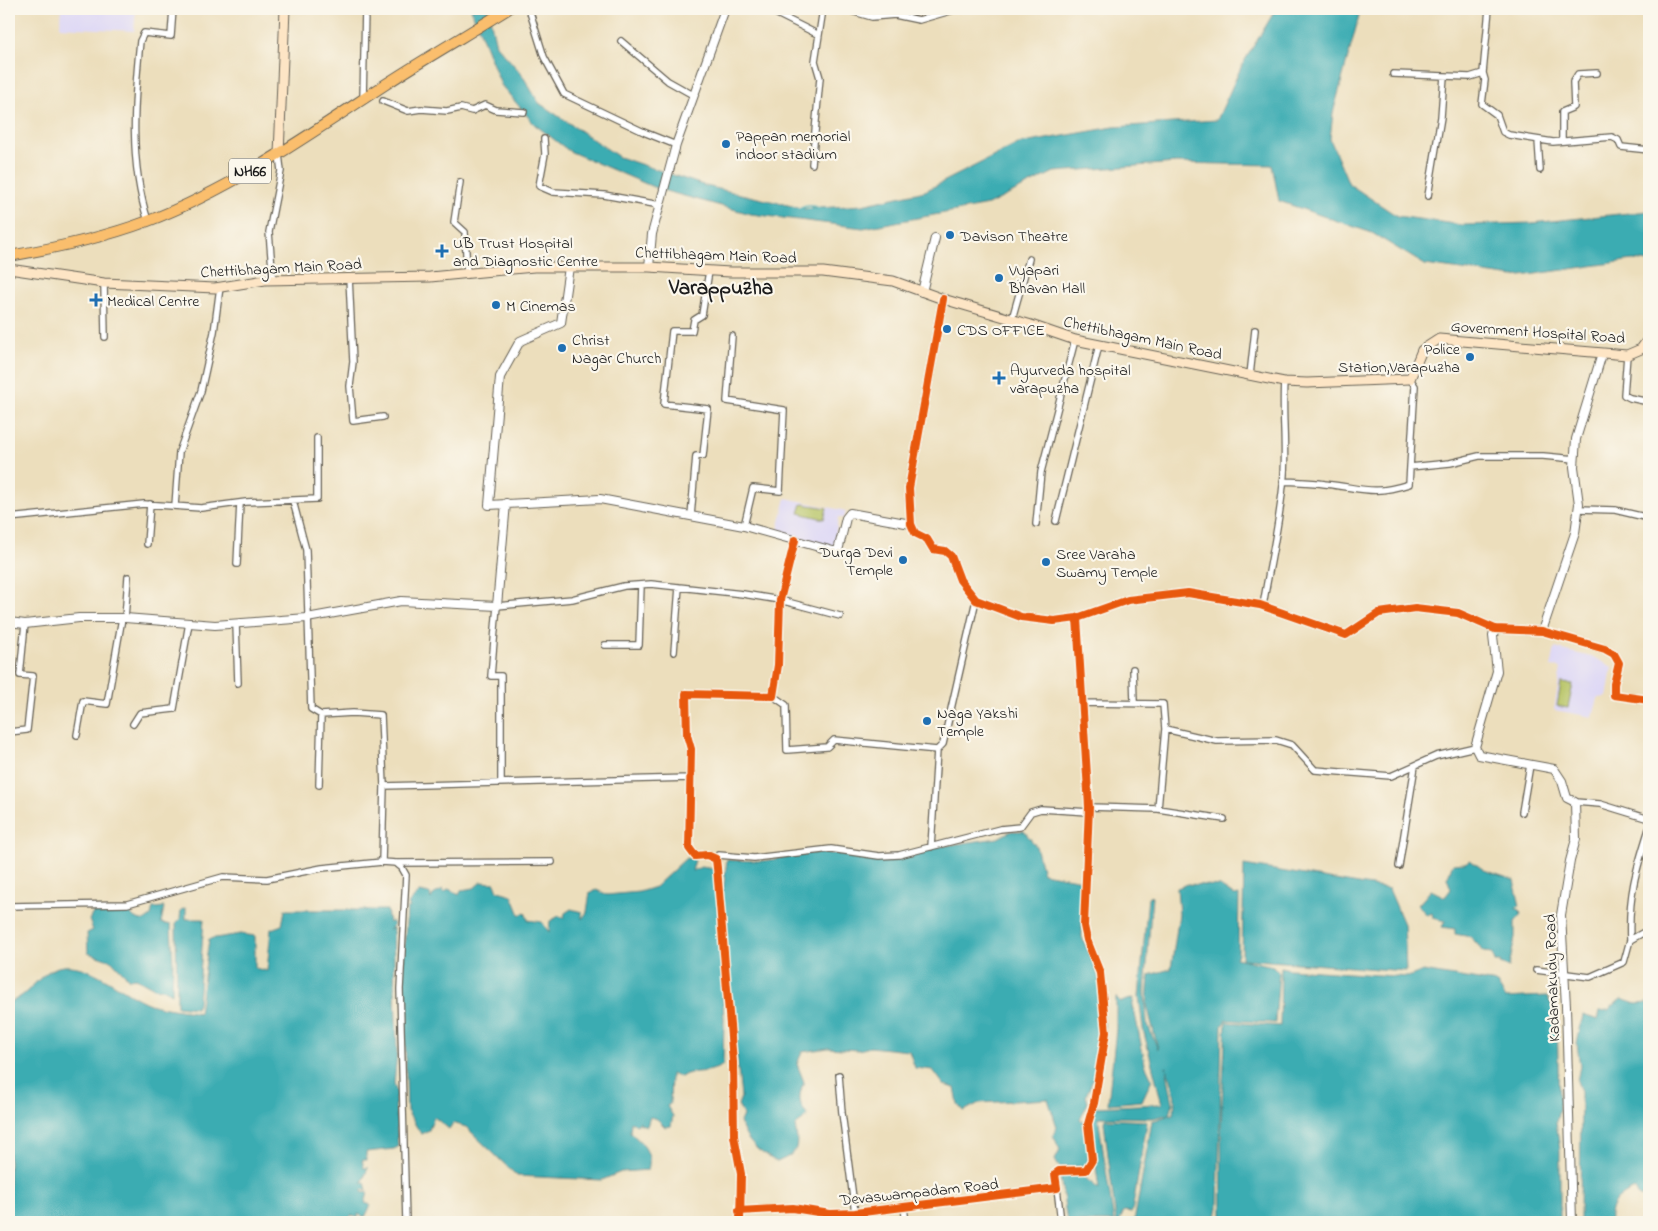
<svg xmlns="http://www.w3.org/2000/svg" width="1658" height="1231" font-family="'Indie Flower',sans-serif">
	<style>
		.built { fill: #dcd6f6 }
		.green { fill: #b7c466; stroke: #6a7041 }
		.water { fill: #3aacb2; stroke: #2b6467 }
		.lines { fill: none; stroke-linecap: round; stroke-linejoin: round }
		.stream { stroke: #3aacb2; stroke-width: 2 }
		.minor-casing { stroke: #656054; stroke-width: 8 }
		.tertiary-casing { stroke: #656054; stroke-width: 10 }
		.secondary-casing { stroke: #656054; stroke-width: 11 }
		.trunk-casing { stroke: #656054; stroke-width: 12 }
		.minor { stroke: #fff; stroke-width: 5.5 }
		.tertiary { stroke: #fff; stroke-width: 8 }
		.secondary { stroke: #fde5c5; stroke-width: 9 }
		.trunk { stroke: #fabe6d; stroke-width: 10 }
		.cycleway-casing { stroke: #fbf7ec; stroke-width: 11 }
		.cycleway { stroke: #e8590c; stroke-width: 8 }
		.poi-dot { fill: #1f6fb2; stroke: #fbf7ec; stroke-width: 2 }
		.labels { text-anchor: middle; stroke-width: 4.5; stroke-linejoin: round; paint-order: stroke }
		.shield { fill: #fbf7ec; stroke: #5f5e5a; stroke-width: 1 }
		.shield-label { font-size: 15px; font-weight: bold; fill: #1c1c1c }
		.poi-label { font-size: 16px; fill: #1c1c1c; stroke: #fbf7ec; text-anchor: start }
		.street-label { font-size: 16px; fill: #1c1c1c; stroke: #fbf7ec }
		.district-label { font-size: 21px; font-weight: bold; fill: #1c1c1c; stroke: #fbf7ec }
	</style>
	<rect width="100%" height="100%" fill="#fbf7ec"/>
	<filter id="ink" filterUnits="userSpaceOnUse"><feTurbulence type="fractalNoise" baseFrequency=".02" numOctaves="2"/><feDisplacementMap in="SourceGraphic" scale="10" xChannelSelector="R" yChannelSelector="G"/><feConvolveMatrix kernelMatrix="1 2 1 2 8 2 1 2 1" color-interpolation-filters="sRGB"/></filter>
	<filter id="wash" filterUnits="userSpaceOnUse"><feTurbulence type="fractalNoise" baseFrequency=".0096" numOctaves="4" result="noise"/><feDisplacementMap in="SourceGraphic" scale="20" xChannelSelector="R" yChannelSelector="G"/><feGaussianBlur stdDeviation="1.12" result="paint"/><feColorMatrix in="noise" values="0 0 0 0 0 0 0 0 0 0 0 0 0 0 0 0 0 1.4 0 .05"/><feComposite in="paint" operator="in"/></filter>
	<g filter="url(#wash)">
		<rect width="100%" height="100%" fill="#ecdebc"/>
		<path class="built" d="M61,9H136L134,31L60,27Z
			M786,498L846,511L844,518H838L834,548L777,534Z
			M1555,648L1595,658L1612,667L1607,697L1598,698L1593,717L1554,710L1561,668L1551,667Z"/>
		<path class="green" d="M802,504L827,508L824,519L799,513Z
			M1561,683L1573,684L1568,708L1557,706Z"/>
		<path class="water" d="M471,9H488L496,45L521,73L539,103L619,157L706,186L805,209L862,205L925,191L1018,144L1114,127L1217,120L1242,65L1276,9H1361L1333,113L1330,139L1349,184L1397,216L1462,225L1532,223L1649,211V262L1633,260L1514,277L1425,265L1372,233L1279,201L1272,165L1176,163L1054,172L988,205L863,228L751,214L658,189L569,151L534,124L501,85Z
			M1011,831H1024L1036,846L1043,873L1082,880V937L1099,977L1105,1034L1096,1074L1086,1095L1088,1103L1080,1119L1084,1122L1082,1127L1089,1138L1088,1162L1083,1166L1059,1167L1055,1160L1060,1150L1053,1135L1057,1127L1048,1099L979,1103L964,1111L958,1104L955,1088L944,1085L933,1070L915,1068L909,1051L870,1047L859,1050L828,1048L802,1052L797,1064L804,1082C798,1096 798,1104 808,1116L795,1126C799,1149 798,1153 777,1162C758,1151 747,1144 740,1122L743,1115L738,1105L741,1097L724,934L727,923L721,907L727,860L763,861L812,853L843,854L881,859H902L936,847L998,838Z
			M686,858L695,860L692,871L701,867L715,869L724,1019L723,1065C706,1076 693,1068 681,1077L671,1074L670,1104L667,1106L673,1116L671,1126L665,1127L657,1119L650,1117L647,1126L640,1124V1121L637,1125L631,1122L630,1132C642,1143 653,1152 648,1170L621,1172L602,1180L517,1176L466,1127L453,1123L449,1129L434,1117L429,1130L421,1134L407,1111L403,964L407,908H410L408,904L419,892L430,894L431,899L433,895L443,889L444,893L449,889L459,895L461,890L474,888L481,882L495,883L498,891L512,895L520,915L525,912L528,920L542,922L549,932L550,921L559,916L564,918L565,913L571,909L582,912V919L587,912L590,892L597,890L607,895L639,892L655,887Z
			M1470,860L1484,870L1514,880L1520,906L1515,908L1520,910L1521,915L1515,922V937L1509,967L1500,964L1501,962H1495L1492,953L1484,952L1471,937L1455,934V929L1442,927L1445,921L1433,918L1432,913L1427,915L1418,905L1431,890L1445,897L1451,889L1447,878L1453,864L1465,863Z
			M1244,865L1389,889L1404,924L1406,971L1242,959Z
			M1188,884L1220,886L1235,896L1239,895L1238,954L1236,958L1273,966L1279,972L1275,1023L1226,1020L1222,1026L1218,1207L1215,1222H1134L1152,1121L1173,1114C1178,1098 1172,1082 1166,1067L1173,1103L1170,1114L1154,1118L1098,1117L1114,1222H1067L1060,1175L1078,1172L1099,1189L1090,1124L1095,1107L1162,1104L1143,1029L1139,997L1148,897L1152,895L1145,991L1147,1023L1158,1049L1147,1005L1149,975L1171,969L1179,914L1177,888Z
			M164,907L161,923L171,925L173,964L172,994L165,990L154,988L136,978L129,979L112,961L88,953L87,933L93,930L89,920L94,911L129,912L135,918L144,921L151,916L153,908Z
			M186,908V919H204L198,1004L196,1008L177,1006L176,923L180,919L181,910Z
			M285,910H387L389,923L392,921L394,925L389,930L393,928L397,1053L394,1083L397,1094L395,1098L398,1147L394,1149L366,1152V1160H362L364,1168H368L362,1183L365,1182L367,1191L362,1189V1192L368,1193L365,1203L371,1205L365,1217L358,1214V1218L352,1215L347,1220L336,1222H9V1002C29,997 39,972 58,967C88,959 123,994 150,1004C165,1009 183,1010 199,1013L209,939L241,934L255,936V968L267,971L271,929L282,925Z
			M1281,967L1289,969L1408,977L1423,971L1497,983L1505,998L1547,996L1557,1015L1559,1110L1556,1122L1560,1150V1222H1222L1221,1124L1226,1022L1280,1026Z
			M1116,997L1121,1002L1134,998L1132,1009H1134L1145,1064L1152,1079L1142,1101L1108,1104L1116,1029Z
			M1621,999L1636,1004L1649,1003V1197H1639L1635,1189C1620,1195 1608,1204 1610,1222H1580L1581,1092L1577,1081L1580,1066L1577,1044L1583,1015L1598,1020L1600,1011L1608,1010Z
			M1105,1119L1146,1121L1147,1123L1132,1212L1124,1211L1119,1222H1116L1104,1122Z"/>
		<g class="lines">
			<path class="stream" d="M798,209C805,206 814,204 820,209"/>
		</g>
	</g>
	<g filter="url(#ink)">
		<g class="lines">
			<g class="minor-casing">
				<path id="minor" d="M529,9L544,57L564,94L646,133L676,145
					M767,9L819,35L823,9
					M844,9L872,17L895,15L919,20L957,9
					M621,41L668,81L693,95
					M1483,73L1489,9
					M1393,74L1470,77L1483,73L1485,80L1482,104L1497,115L1503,132L1509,135L1553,142L1612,137L1618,140L1621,147L1649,150
					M363,99L365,9
					M383,101L408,111L421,109L447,111L461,108L472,111L485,105L496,110L524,112
					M544,139L545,154L539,186L553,192L604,195L660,205
					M1538,140L1540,170
					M1562,141V112L1574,107L1573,82L1578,74L1597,73
					M812,164L820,78L815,61L819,35
					M460,182L454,222L465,232L467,274
					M1428,196L1441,117L1444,76
					M148,221C129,162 134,101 140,41L144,33L171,36L173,9
					M349,277L353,362L350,386L353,421L383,417
					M273,280L269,232L281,171L279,154
					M104,283L105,337
					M1012,319L1029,259
					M732,336L727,401L784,410L780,491L753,488L744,526
					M1627,355L1624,395L1630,398L1649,402
					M1250,375L1255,330
					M1410,379L1415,386L1410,467L1450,463L1479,456H1543L1575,459
					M1283,481C1297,482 1311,482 1325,484C1363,488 1371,496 1409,484L1410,467
					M293,501L306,550L311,709L321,715L319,785
					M175,506L179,452L201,391L214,332L220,287
					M1578,509L1615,510L1649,518
					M691,516L696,456H703L708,409L664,404L672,331H692L694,320L702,315L709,271
					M9,518L144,504L201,508L246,502L317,499V438
					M1056,521L1099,345
					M1036,524L1041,472L1075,340
					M147,544L150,504
					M237,564L240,503
					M1263,606C1270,562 1281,518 1284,474C1286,443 1282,413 1284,382
					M125,618L128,577
					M236,624L238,683
					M1542,631L1605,649L1614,654L1619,663L1614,684V695L1649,700
					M605,645H639L641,585
					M674,652L679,587
					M1133,669L1134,703
					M773,696L786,705L787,750L827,747L834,740L937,750L931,847
					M1082,703L1163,704L1165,729L1158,809
					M321,715L353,713L381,715L384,786L382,862
					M133,724L140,713L174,709L189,623
					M1165,729L1217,741L1276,740L1292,745L1315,770L1391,776L1436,756L1475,747
					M9,732L27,730L33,676L20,675L25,624
					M77,735L83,701L107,704L122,618
					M937,750L943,744L976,600
					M501,782V676H491L497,606L572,599L624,586L651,584L743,594L780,600L840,616
					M384,786L690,778
					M1575,802L1600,804L1649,819
					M1089,807L1158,809L1224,819
					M1522,812L1530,765
					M716,859L718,855L754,858L831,849L879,856L899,855L1000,829L1020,827L1031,812L1041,809L1089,812
					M397,863L552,862
					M1399,866L1415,766
					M9,906L127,904L223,877L267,879L322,868L382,862L396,863L402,868L406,875L400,989L406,1222
					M1630,940C1628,896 1636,870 1649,829
					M1536,970L1590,977L1624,962L1630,940L1646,931L1649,925
					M839,1075L842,1113L855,1213
					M1057,1188L1061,1222
					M904,1208L906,1222
					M739,1211L793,1208L830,1214L855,1213L1057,1188L1055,1174L1059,1171L1086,1170L1092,1160L1088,1124L1094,1103L1106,1032L1100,973L1087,940L1084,926L1089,807L1077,618
					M740,1222L741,1174L734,1136L733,1062L717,868L716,859L707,855L695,856L689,848L691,749L687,735L686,694L773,696L778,665L780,600L795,540"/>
			</g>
			<g class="tertiary-casing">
				<path id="tertiary" d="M569,267L561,323L520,341L500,377L489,505L600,499L744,526L833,551H838L846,518L850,513L911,524
					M649,267L652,234L676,145L725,9
					M922,292L935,238
					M943,299L909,488L911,524L915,533L927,539L933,549L945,551L951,556L960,580L976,600L1021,617L1054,621L1077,618L1128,600L1188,593L1260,605L1346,635L1379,613L1415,608L1458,613L1495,629L1542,631L1575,533L1579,504L1574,467L1576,439L1602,354
					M9,622L25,624L79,618H125L215,625L307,618L401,601L497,606L506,503
					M1495,629L1493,636L1497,671L1475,747L1479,755L1554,769L1562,781L1567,798L1575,802L1576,839L1570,861L1561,915L1566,1006L1572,1222"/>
			</g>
			<g class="secondary-casing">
				<path id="secondary" d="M279,154L285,9
					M9,269L104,283L215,288L265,280L430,277L534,267H649L730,272H823L893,281L943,299L1028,324L1075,340L1284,382L1307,383L1410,379L1422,350L1439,339L1627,355L1641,349L1649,338"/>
			</g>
			<g class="trunk-casing">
				<path id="trunk" d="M9,256C56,248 103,238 148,221C234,188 310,134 386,84C426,58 468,34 508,9"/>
			</g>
			<use href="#minor" class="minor"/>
			<use href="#tertiary" class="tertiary"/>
			<use href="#secondary" class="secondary"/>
			<use href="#trunk" class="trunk"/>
			<g class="cycleway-casing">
				<path id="cycleway" d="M943,299L909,488L911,524L915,533L927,539L933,549L945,551L951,556L960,580L976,600L1021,617L1054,621L1077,618L1128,600L1188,593L1260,605L1346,635L1379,613L1415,608L1458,613L1495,629L1542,631L1605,649L1614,654L1619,663L1614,684V695L1649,700
					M739,1211L793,1208L830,1214L855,1213L1057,1188L1055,1174L1059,1171L1086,1170L1092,1160L1088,1124L1094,1103L1106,1032L1100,973L1087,940L1084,926L1089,807L1077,618
					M740,1222L741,1174L734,1136L733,1062L717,868L716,859L707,855L695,856L689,848L691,749L687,735L686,694L773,696L778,665L780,600L795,540"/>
			</g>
			<use href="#cycleway" class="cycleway"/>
		</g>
	</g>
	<g class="poi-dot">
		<circle cx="726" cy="144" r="5"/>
		<circle cx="950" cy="235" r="5"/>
		<path d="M439.5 243.5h5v5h5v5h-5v5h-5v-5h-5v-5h5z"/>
		<circle cx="999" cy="278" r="5"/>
		<path d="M93.5 292.5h5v5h5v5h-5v5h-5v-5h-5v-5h5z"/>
		<circle cx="496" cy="305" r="5"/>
		<circle cx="947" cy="329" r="5"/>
		<circle cx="562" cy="348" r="5"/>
		<circle cx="1470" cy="357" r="5"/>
		<path d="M996.5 370.5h5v5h5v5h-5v5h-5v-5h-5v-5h5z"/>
		<circle cx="903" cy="560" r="5"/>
		<circle cx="1046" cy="562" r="5"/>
		<circle cx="927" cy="721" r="5"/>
	</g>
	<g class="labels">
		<rect class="shield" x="229" y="158.5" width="42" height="25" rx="4"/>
		<g class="shield-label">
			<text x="250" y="176">NH66</text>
		</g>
		<g class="poi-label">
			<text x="736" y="141">Pappan memorial<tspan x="736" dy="18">indoor stadium</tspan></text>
			<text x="960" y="241">Davison Theatre</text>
			<text x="453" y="248">UB Trust Hospital<tspan x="453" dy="18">and Diagnostic Centre</tspan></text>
			<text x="1009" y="275">Vyapari<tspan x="1009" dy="18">Bhavan Hall</tspan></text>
			<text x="107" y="306">Medical Centre</text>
			<text x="506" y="311">M Cinemas</text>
			<text x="957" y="335">CDS OFFICE</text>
			<text x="572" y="345">Christ<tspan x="572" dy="18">Nagar Church</tspan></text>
			<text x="1460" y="354" text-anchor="end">Police<tspan x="1460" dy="18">Station,Varapuzha</tspan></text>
			<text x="1010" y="375">Ayurveda hospital<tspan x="1010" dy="18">varapuzha</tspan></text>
			<text x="893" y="557" text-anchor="end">Durga Devi<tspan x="893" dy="18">Temple</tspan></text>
			<text x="1056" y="559">Sree Varaha<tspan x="1056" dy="18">Swamy Temple</tspan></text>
			<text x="937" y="718">Naga Yakshi<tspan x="937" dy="18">Temple</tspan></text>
		</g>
		<g class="street-label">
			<text transform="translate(716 254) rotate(2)" y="6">Chettibhagam Main Road</text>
			<text transform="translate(281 267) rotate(-3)" y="6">Chettibhagam Main Road</text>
			<text transform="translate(1538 331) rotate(4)" y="6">Government Hospital Road</text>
			<text transform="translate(1143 337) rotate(12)" y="6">Chettibhagam Main Road</text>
			<text transform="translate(1551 978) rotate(-92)" y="6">Kadamakudy Road</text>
			<text transform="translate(919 1191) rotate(-6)" y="6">Devaswampadam Road</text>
		</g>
		<g class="district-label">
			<text x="721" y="294">Varappuzha</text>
		</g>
	</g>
	<rect width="1658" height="1231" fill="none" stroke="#fbf7ec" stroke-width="30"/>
</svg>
